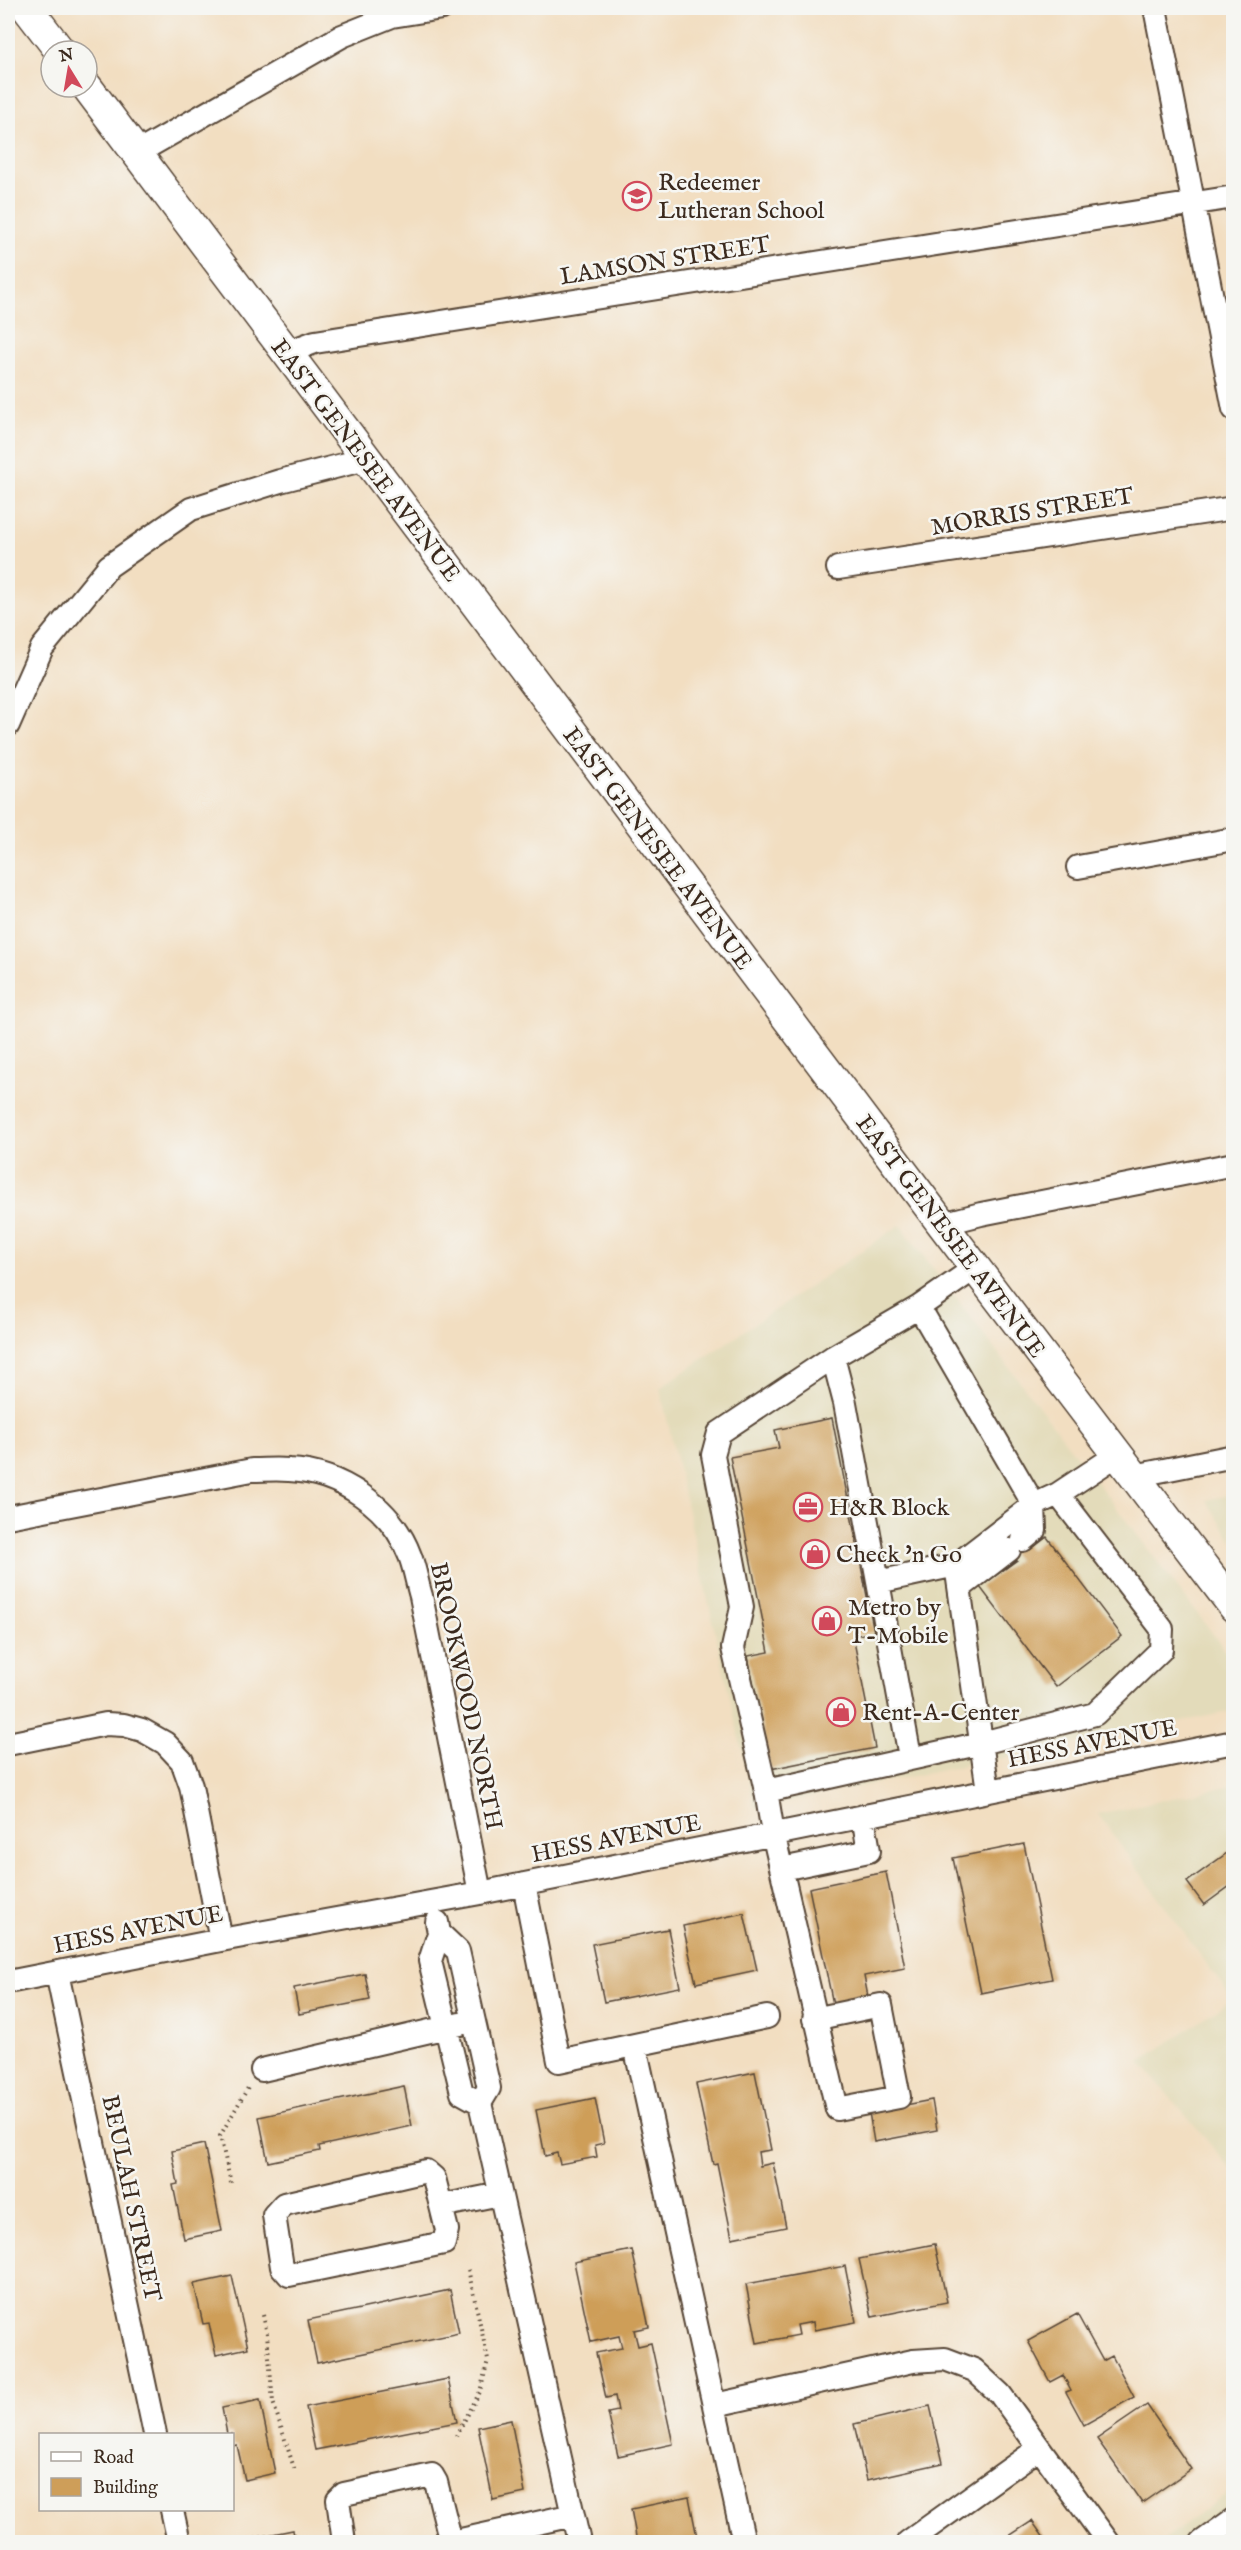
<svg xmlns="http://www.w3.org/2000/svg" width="1241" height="2550" font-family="'IM FELL English',serif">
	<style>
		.built { fill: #e3dbba }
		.building { fill: #ce9e59 }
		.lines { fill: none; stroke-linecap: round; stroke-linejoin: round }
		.minor-casing { stroke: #564536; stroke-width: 26 }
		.major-casing { stroke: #564536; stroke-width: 33 }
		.path { stroke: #564536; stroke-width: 4; stroke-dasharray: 1.5 4.5; stroke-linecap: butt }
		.minor { stroke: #fff; stroke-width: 22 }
		.major { stroke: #fff; stroke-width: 30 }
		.labels { text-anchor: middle; stroke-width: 5; stroke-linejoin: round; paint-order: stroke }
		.poi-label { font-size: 24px; fill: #3b2a1e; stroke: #f6f6f2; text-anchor: start }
		.street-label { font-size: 24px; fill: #3b2a1e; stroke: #f6f6f2 }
	</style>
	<rect width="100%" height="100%" fill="#f6f6f2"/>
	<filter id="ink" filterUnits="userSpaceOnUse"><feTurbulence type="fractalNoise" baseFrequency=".0167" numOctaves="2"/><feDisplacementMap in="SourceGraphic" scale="12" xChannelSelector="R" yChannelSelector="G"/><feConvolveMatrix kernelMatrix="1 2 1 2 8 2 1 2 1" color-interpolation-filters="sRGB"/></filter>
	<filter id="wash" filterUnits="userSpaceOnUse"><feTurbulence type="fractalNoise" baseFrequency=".008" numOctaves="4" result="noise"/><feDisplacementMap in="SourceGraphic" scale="24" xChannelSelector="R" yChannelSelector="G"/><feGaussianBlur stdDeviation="1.35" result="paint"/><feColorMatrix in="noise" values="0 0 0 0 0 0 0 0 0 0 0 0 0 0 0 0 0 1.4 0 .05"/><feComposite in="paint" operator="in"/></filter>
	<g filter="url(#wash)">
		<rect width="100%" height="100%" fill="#f2dec1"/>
		<path class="built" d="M900,1225L1229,1655L1233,1682V1711L755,1808L660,1388Z
			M1233,1494H1234L1233,1542L1206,1500Z
			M1233,1785V2171L1140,2062L1232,1999L1098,1814Z
			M1233,2489V2542H1162Z"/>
		<g id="blocks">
			<path class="building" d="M832,1418L874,1632L853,1636L875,1748L770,1769L748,1656L769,1652L730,1457L779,1448L775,1430Z
				M1018,1533L1030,1550L1047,1537L1122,1636L1056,1687L980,1587L1017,1560L1004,1543Z
				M1024,1844L1052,1979L981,1993L953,1858Z
				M1234,1848V1883L1204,1905L1187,1882Z
				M886,1872L905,1968L864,1976L869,2002L834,2009L809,1888Z
				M744,1913L757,1970L696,1983L683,1926Z
				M668,1929L680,1987L604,2002L592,1944Z
				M365,1974L370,2000L299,2014L294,1988Z
				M755,2072L771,2150L758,2152L760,2166L773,2163L786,2227L732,2238L717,2163L713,2164L696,2084Z
				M404,2086L412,2126L319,2146L320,2151L268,2162L259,2117Z
				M595,2098L604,2143L595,2145L597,2157L560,2164L557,2153L545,2156L536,2110Z
				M932,2100L937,2130L874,2142L869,2112Z
				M204,2144L222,2231L184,2239L173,2185L178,2184L172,2151Z
				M935,2244L947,2302L872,2317L859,2259Z
				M632,2250L649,2327L634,2330L638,2346L651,2343L673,2444L618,2456L608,2413L618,2411L615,2396L606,2398L596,2353L622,2348L619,2336L591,2342L574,2262Z
				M845,2266L856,2322L814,2330L813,2322L797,2325L799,2335L757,2343L746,2284Z
				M232,2276L248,2348L216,2355L209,2323L203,2324L194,2284Z
				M450,2290L459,2333L317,2363L308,2320Z
				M1077,2314L1103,2361L1112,2356L1134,2397L1084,2425L1066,2392L1071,2390L1063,2375L1050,2382L1028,2341Z
				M448,2379L457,2422L315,2450L306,2407Z
				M260,2400L275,2473L245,2480L237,2445L232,2446V2434H227L222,2408Z
				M1147,2405L1191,2469L1142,2503L1097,2439Z
				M930,2406L943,2463L867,2480L854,2424Z
				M511,2420L525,2493L493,2500L478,2427Z
				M689,2497L698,2542H637L631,2509Z
				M1032,2521L1047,2542H1000Z
				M293,2530L295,2542H254L253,2538Z"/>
		</g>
	</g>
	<g filter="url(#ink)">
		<use href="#blocks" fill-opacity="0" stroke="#564536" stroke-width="1.5"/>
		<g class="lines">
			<g class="minor-casing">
				<path id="minor" d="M1155,8L1234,409
					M137,153L342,36L392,16L442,8
					M285,353L315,342L1234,197
					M838,568L1234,508
					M8,725L42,648L109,566L191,509L280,481L366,459
					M1078,867L1234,839
					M942,1224L981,1214L1234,1164
					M975,1268L919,1307L1034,1505L1035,1530L1023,1540
					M833,1357L845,1403L878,1582
					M1134,1476L1234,1456
					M8,1517L252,1470C264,1470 277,1469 289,1470C340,1472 392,1507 410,1556C415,1569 417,1583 421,1596L480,1893
					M956,1565L988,1791
					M961,1587L1009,1550
					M8,1744L106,1724L124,1725L142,1730L165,1743L182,1761L191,1786L221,1940
					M910,1757L878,1582L956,1565L1034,1505L1058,1494L1117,1455
					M766,1791L733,1648L742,1607L713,1455L719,1433L833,1357L919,1307
					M782,1869L869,1851L863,1816
					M524,1884L559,2061L767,2017
					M437,1922L439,1933L430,1961L462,2093L480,2103
					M439,1933L458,1951L489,2088L480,2103L579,2542
					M57,1973L155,2434
					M8,1982L221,1940L480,1893L1234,1742
					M814,2019L881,2005L899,2097L837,2109L773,1833L766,1791L982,1743L1095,1714L1161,1650L1162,1629L1058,1494
					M635,2046L744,2542
					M262,2070L460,2024
					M441,2206L447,2230L444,2243L289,2275L282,2267L274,2215L284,2204L426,2171L434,2178L441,2206L500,2194
					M715,2405L913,2361L945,2359L974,2370L1000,2394L1108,2542
					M172,2510L179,2542
					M344,2542L338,2500L344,2494L432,2475L436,2482L451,2542
					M452,2542L573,2515
					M908,2542L1038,2449
					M1202,2542L1234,2519"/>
			</g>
			<g class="major-casing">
				<path id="major" d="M27,8L60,51
					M87,87L942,1224L1234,1607"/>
			</g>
			<path class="path" d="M231,2183L220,2136L249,2086
				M263,2315L267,2334L273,2402L295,2471
				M456,2436L480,2392L488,2360L468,2269"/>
			<use href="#minor" class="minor"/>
			<use href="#major" class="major"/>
		</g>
	</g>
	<defs>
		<g id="school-ring" transform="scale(1.5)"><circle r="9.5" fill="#f6f6f2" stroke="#d1495b" stroke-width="1.5"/><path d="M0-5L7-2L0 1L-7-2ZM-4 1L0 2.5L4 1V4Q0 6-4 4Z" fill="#d1495b"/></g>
		<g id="office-ring" transform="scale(1.5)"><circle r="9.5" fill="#f6f6f2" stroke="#d1495b" stroke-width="1.5"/><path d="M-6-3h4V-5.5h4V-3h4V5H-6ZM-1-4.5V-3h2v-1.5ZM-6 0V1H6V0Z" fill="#d1495b"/></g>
		<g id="shop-ring" transform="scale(1.5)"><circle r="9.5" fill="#f6f6f2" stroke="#d1495b" stroke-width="1.5"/><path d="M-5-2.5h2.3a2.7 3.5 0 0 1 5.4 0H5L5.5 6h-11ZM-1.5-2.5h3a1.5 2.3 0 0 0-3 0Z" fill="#d1495b"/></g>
	</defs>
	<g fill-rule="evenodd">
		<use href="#school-ring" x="637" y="196"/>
		<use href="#office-ring" x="808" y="1507"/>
		<use href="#shop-ring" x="815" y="1554"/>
		<use href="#shop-ring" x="827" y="1621"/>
		<use href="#shop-ring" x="841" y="1712"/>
	</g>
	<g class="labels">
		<g class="poi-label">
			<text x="658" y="190">Redeemer<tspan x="658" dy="28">Lutheran School</tspan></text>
			<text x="829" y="1515">H&amp;R Block</text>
			<text x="836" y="1562">Check 'n Go</text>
			<text x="848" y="1615">Metro by<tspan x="848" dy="28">T-Mobile</tspan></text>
			<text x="862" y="1720">Rent-A-Center</text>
		</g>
		<g class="street-label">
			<text transform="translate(665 260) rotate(-9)" y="8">LAMSON STREET</text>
			<text transform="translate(366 460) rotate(53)" y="8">EAST GENESEE AVENUE</text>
			<text transform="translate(1032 511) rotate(-9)" y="8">MORRIS STREET</text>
			<text transform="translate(658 848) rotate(53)" y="8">EAST GENESEE AVENUE</text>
			<text transform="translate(951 1236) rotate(53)" y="8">EAST GENESEE AVENUE</text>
			<text transform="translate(467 1696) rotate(78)" y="8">BROOKWOOD NORTH</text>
			<text transform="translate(1092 1743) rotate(-11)" y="8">HESS AVENUE</text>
			<text transform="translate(616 1838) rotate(-11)" y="8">HESS AVENUE</text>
			<text transform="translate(138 1929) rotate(-11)" y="8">HESS AVENUE</text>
			<text transform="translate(132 2198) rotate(78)" y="8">BEULAH STREET</text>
		</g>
	</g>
	<rect width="1241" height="2550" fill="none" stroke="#f6f6f2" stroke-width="30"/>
	<rect x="39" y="2433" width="195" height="78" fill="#f6f6f2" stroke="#aba49d" stroke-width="1.5"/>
	<rect x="51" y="2452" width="30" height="9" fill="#ffffff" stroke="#aba49d" stroke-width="1.5"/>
	<text x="93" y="2463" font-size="18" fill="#3b2a1e">Road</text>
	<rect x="51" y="2478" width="30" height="18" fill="#ce9e59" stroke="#aba49d" stroke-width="1.5"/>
	<text x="93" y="2493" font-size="18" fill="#3b2a1e">Building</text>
	<g transform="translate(69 69) rotate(349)"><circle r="28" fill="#f6f6f2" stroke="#aba49d" stroke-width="1.5"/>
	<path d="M0-4.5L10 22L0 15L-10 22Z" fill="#d1495b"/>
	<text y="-9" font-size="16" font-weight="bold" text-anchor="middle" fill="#3b2a1e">N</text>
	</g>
</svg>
